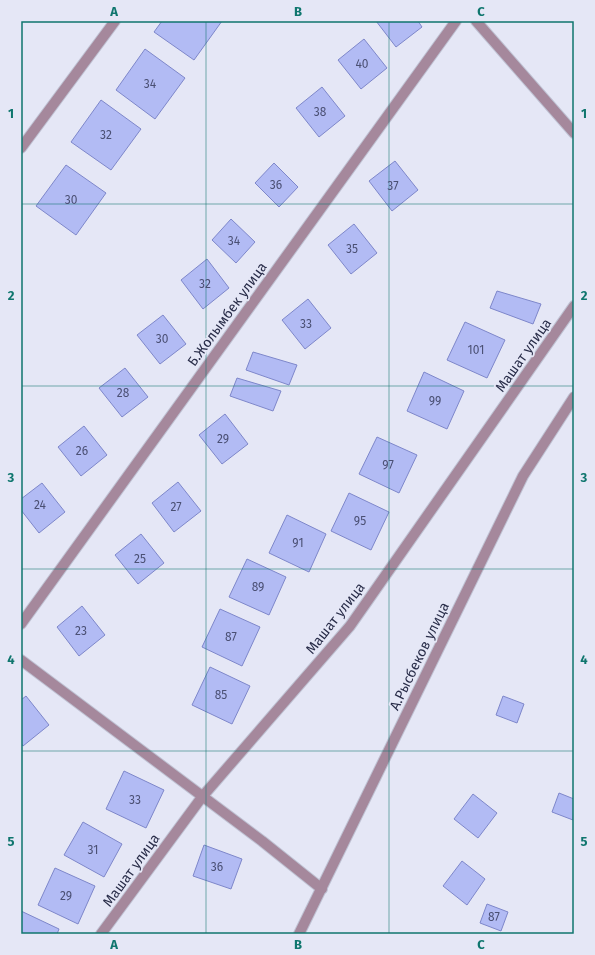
<svg xmlns="http://www.w3.org/2000/svg" width="595" height="955" font-family="'Fira Sans',sans-serif">
	<style>
		.building { fill: #b2bbf4; stroke: #7e87ca }
		.lines { fill: none; stroke-linecap: round; stroke-linejoin: round }
		.minor-casing { stroke: #bfc2d3; stroke-width: 12 }
		.minor { stroke: #a5889c; stroke-width: 10 }
		.grid { fill: none; stroke: #0f766e; stroke-width: 1; stroke-opacity: 0.55 }
		.labels { text-anchor: middle; stroke-width: 3.5; stroke-linejoin: round; paint-order: stroke }
		.number-label { font-size: 12px; fill: #4b5074 }
		.street-label { font-size: 14px; fill: #292d49; stroke: #e5e7f6 }
		.neatline { fill: none; stroke: #0f766e; stroke-width: 1.5 }
		.grid-label { font-size: 13px; text-anchor: middle; font-weight: bold; fill: #0f766e }
	</style>
	<rect width="100%" height="100%" fill="#e5e7f6"/>
	<path class="building" d="M162,21H222L194,60L154,32Z
		M376,21H418L422,27L396,47Z
		M364,39L387,68L361,89L338,60Z
		M145,49L185,78L155,119L116,90Z
		M322,87L345,116L319,137L296,108Z
		M101,100L141,129L111,170L71,142Z
		M395,161L418,190L392,211L369,181Z
		M274,163L298,187L279,207L255,183Z
		M66,165L106,193L76,235L36,206Z
		M231,219L255,242L236,263L212,240Z
		M354,224L377,253L351,274L328,245Z
		M207,259L229,288L203,309L181,280Z
		M497,291L541,304L533,324L490,308Z
		M308,299L331,328L305,349L282,320Z
		M163,315L186,344L160,364L137,335Z
		M465,322L505,340L487,378L447,360Z
		M253,352L297,365L289,385L246,370Z
		M125,368L148,397L122,417L99,388Z
		M424,372L464,391L447,429L407,411Z
		M237,378L281,391L273,411L230,396Z
		M225,414L248,444L222,464L199,435Z
		M84,426L107,455L81,476L58,447Z
		M377,437L417,455L399,493L359,474Z
		M178,482L201,511L174,532L152,503Z
		M42,483L65,512L39,533L21,510V499Z
		M349,493L389,512L371,550L331,531Z
		M287,515L326,534L309,572L269,553Z
		M141,534L164,563L138,584L115,555Z
		M247,559L286,577L269,615L229,597Z
		M82,606L105,635L79,656L57,627Z
		M220,609L260,627L242,666L202,647Z
		M210,667L250,686L232,724L192,705Z
		M26,696L49,725L23,746L21,743V700Z
		M503,696L524,704L517,723L496,715Z
		M124,771L164,790L146,828L106,809Z
		M559,793L574,799L573,820L552,812Z
		M473,794L497,813L478,838L454,819Z
		M83,822L122,844L104,877L64,855Z
		M204,845L242,859L231,889L193,876Z
		M462,861L485,879L467,905L443,886Z
		M55,868L95,886L78,924L38,905Z
		M487,904L508,912L501,931L480,923Z
		M21,911L59,929L57,934H21Z"/>
	<g class="lines">
		<g class="minor-casing">
			<path id="minor" d="M476,21L574,133
				M21,148L115,21
				M21,624L456,21
				M21,660L262,841L322,889
				M101,934L202,797L350,626L574,306
				M299,934L523,476L574,397"/>
		</g>
		<use href="#minor" class="minor"/>
	</g>
	<path class="grid" d="M206,21V934M389,21V934M21,204H574M21,386H574M21,569H574M21,751H574"/>
	<g class="labels">
		<g class="number-label">
			<text x="362" y="68">40</text>
			<text x="150" y="88">34</text>
			<text x="320" y="116">38</text>
			<text x="106" y="139">32</text>
			<text x="276" y="189">36</text>
			<text x="393" y="190">37</text>
			<text x="71" y="204">30</text>
			<text x="234" y="245">34</text>
			<text x="352" y="253">35</text>
			<text x="205" y="288">32</text>
			<text x="306" y="328">33</text>
			<text x="162" y="343">30</text>
			<text x="476" y="354">101</text>
			<text x="123" y="397">28</text>
			<text x="435" y="405">99</text>
			<text x="223" y="443">29</text>
			<text x="82" y="455">26</text>
			<text x="388" y="469">97</text>
			<text x="40" y="509">24</text>
			<text x="176" y="511">27</text>
			<text x="360" y="525">95</text>
			<text x="298" y="547">91</text>
			<text x="140" y="563">25</text>
			<text x="258" y="591">89</text>
			<text x="81" y="635">23</text>
			<text x="231" y="641">87</text>
			<text x="221" y="699">85</text>
			<text x="135" y="804">33</text>
			<text x="93" y="854">31</text>
			<text x="217" y="871">36</text>
			<text x="66" y="900">29</text>
			<text x="494" y="921">87</text>
		</g>
		<g class="street-label">
			<text transform="translate(227 314) rotate(-54)" y="5">Б.Жолымбек улица</text>
			<text transform="translate(523 355) rotate(-55)" y="5">Машат улица</text>
			<text transform="translate(335 618) rotate(-52)" y="5">Машат улица</text>
			<text transform="translate(419 656) rotate(-64)" y="5">А.Рысбеков улица</text>
			<text transform="translate(131 870) rotate(-54)" y="5">Машат улица</text>
		</g>
	</g>
	<rect width="595" height="955" fill="none" stroke="#e5e7f6" stroke-width="44"/>
	<rect x="22" y="22" width="551" height="911" class="neatline"/>
	<g class="grid-label">
		<text x="114" y="16">A</text>
		<text x="298" y="16">B</text>
		<text x="481" y="16">C</text>
		<text x="11" y="118">1</text>
		<text x="584" y="118">1</text>
		<text x="11" y="300">2</text>
		<text x="584" y="300">2</text>
		<text x="11" y="482">3</text>
		<text x="584" y="482">3</text>
		<text x="11" y="664">4</text>
		<text x="584" y="664">4</text>
		<text x="11" y="846">5</text>
		<text x="584" y="846">5</text>
		<text x="114" y="949">A</text>
		<text x="298" y="949">B</text>
		<text x="481" y="949">C</text>
	</g>
</svg>
